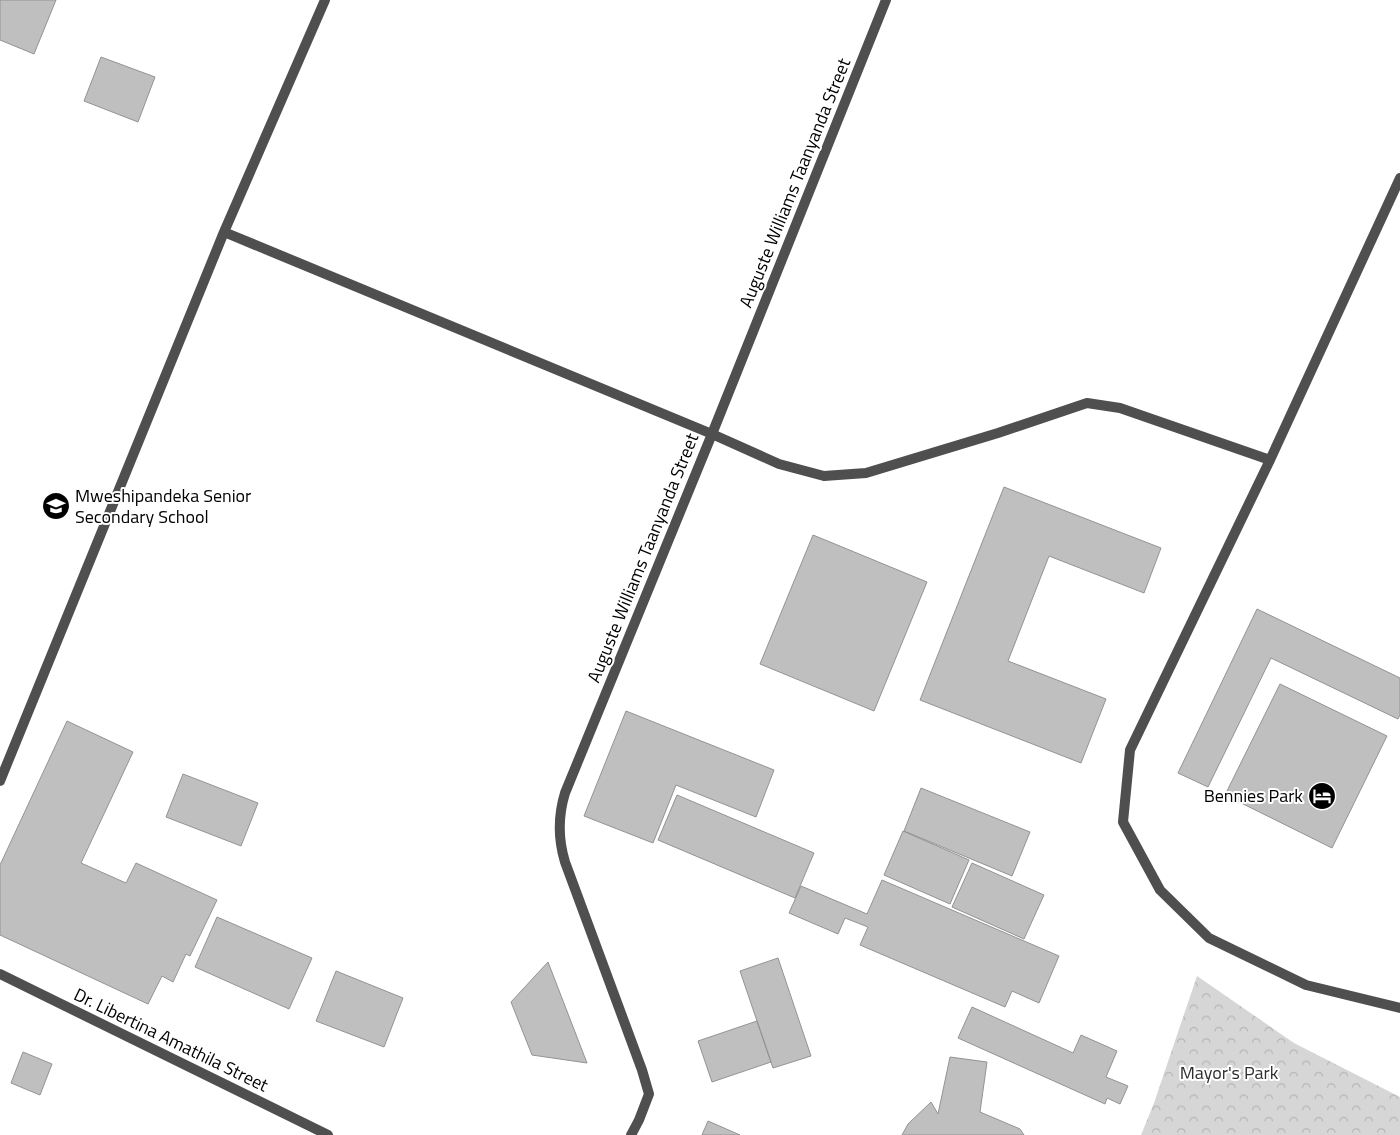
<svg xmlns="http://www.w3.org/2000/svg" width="1400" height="1135" font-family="'Titillium Web',sans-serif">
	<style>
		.park { fill: url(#park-crowns) }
		.building { fill: #bfbfbf; stroke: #939393 }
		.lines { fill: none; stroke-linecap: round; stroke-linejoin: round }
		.service { stroke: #4f4f4f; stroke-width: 10 }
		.minor { stroke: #4f4f4f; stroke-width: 10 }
		.labels { text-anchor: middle; stroke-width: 4; stroke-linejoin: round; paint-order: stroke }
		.street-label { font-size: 18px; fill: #000; stroke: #fff }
		.poi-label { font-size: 18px; fill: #000; stroke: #fff; text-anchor: start }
		.park-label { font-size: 18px; fill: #2d2d2d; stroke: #fff }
	</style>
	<defs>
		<pattern id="park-crowns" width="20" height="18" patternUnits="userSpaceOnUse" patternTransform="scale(1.25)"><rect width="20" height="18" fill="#d6d6d6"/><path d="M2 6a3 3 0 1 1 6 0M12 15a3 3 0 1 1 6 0" fill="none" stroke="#b6b6b6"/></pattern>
	</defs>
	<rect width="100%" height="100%" fill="#fff"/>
	<path class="park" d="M1197,976L1294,1043L1400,1097V1135H1141L1154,1103Z"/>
	<path class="building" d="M0,0H56L34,54L0,40Z
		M101,57L155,77L138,122L84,101Z
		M1004,487L1161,548L1144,593L1049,556L1008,661L1106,699L1081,763L920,700Z
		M813,535L927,582L874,711L760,664Z
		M1257,609L1400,678V715L1398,719L1271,658L1208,787L1178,773Z
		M1280,684L1387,736L1332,848L1225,795Z
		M626,711L774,770L756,817L676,785L653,843L584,816Z
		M67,721L133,752L81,863L126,883L136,863L217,900L190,956L186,954L173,982L162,976L148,1004L0,935V865Z
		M183,774L258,803L241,846L166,817Z
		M921,788L1030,832L1012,876L904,831Z
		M677,795L814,853L795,898L658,840Z
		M903,831L969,860L950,904L884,875Z
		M972,863L1044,895L1024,939L952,907Z
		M882,880L1059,956L1039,1003L1012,991L1005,1007L860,945L868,927L845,918L838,934L789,913L801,886L867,914Z
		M217,917L312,958L289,1009L195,967Z
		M778,958L811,1056L773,1068L740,971Z
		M548,962L587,1063L532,1055L511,1002Z
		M336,971L403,998L384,1047L316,1021Z
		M972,1007L1073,1053L1081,1035L1117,1051L1106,1077L1128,1086L1120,1104L1107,1098L1105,1104L958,1038Z
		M757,1021L771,1062L712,1082L698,1041Z
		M23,1052L52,1064L40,1095L11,1083Z
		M950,1057L987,1062L980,1112L1020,1129L1024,1135H902L908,1124L931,1102L938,1114Z
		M708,1121L740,1135H702Z"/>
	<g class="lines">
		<path class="service" d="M1400,178L1270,460L1130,750L1123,822L1160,890L1209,938L1306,985L1400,1008
			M712,434L779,464L824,476L866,473L998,433L1087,403L1120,408L1270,460"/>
		<path class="minor" d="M224,232L712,434
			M0,781L224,232L325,0
			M0,974L328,1135
			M631,1135L639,1120L649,1094L642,1070L565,862C558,839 558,816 565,793L712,434L886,0"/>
	</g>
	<defs>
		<g id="school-disc" transform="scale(1.4375)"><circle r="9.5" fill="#000" stroke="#fff"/><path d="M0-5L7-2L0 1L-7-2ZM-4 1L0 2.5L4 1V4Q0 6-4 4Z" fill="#fff"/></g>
		<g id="hotel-disc" transform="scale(1.4375)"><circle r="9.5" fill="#000" stroke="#fff"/><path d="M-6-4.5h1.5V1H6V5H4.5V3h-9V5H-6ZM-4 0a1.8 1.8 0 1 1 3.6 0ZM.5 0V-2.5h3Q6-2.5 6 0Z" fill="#fff"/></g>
	</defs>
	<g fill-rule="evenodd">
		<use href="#school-disc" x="56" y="506"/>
		<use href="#hotel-disc" x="1322" y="796"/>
	</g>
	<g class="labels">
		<g class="street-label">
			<text transform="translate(795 183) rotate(-68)" y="6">Auguste Williams Taanyanda Street</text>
			<text transform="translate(643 558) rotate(-68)" y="6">Auguste Williams Taanyanda Street</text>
			<text transform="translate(171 1040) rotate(26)" y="6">Dr. Libertina Amathila Street</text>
		</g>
		<g class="poi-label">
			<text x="75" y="502">Mweshipandeka Senior<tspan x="75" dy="21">Secondary School</tspan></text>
			<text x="1303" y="802" text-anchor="end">Bennies Park</text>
		</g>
		<g class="park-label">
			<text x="1229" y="1079">Mayor's Park</text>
		</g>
	</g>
</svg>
